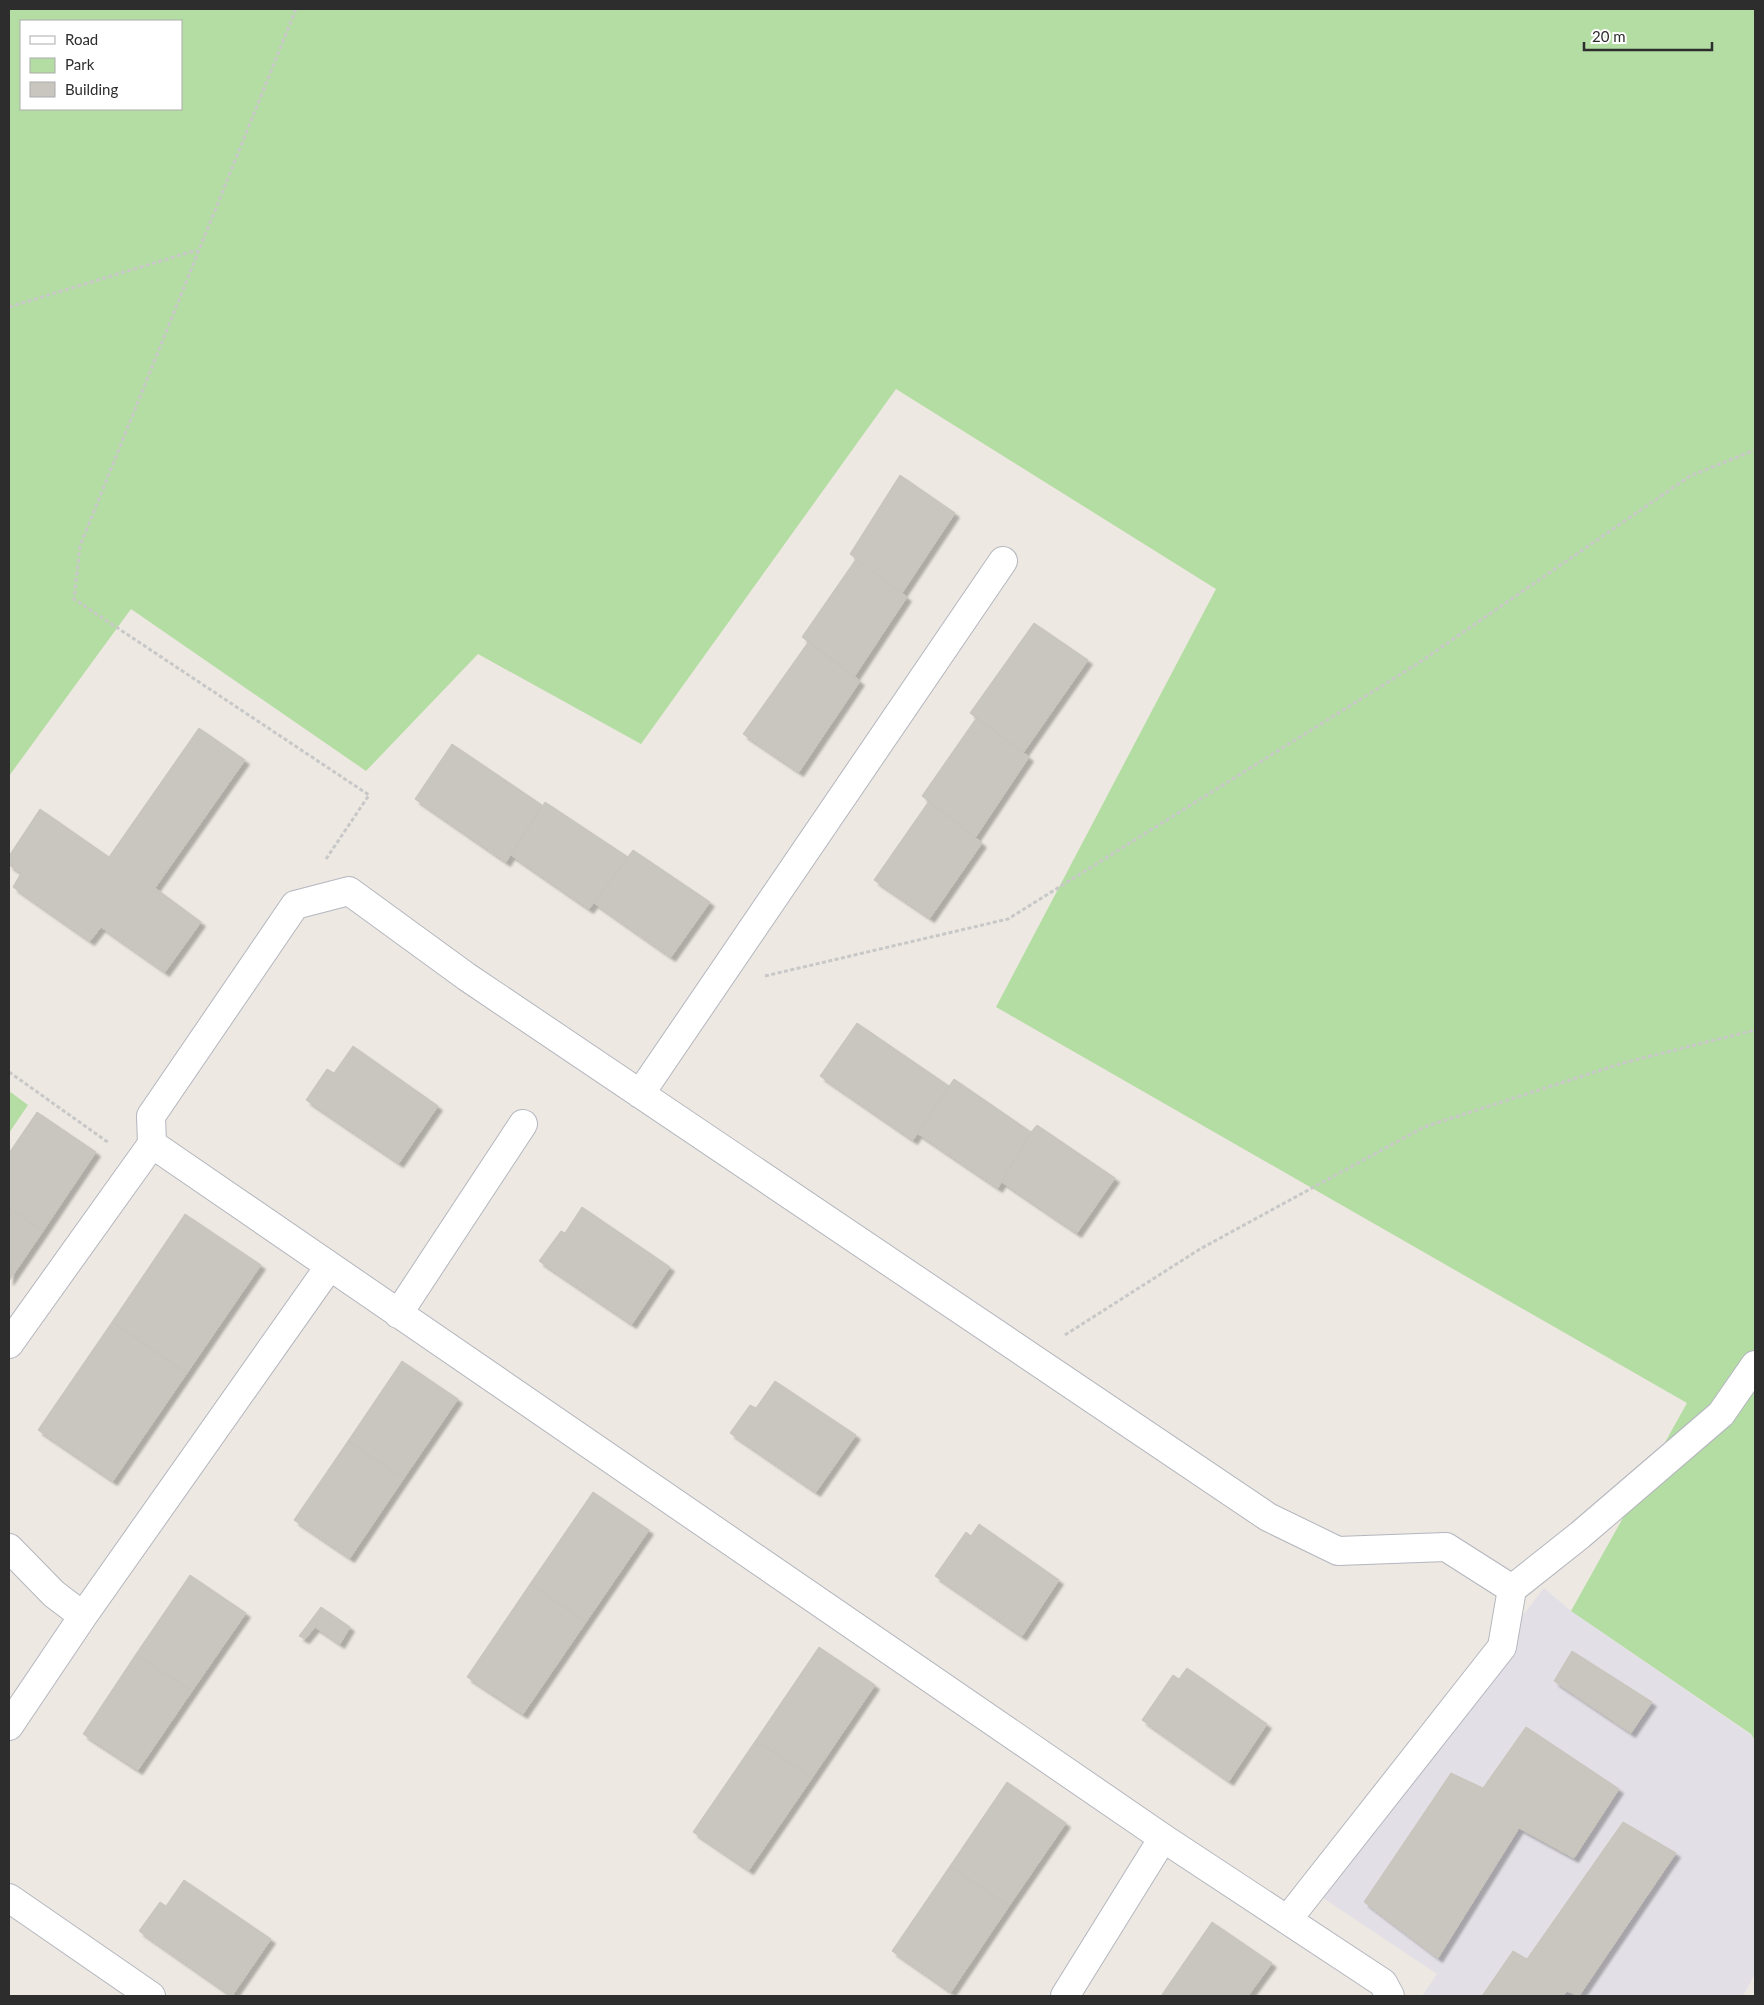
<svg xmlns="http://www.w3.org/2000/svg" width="1764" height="2005" font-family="Lato,sans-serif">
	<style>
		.industrial { fill: #e2e0e6 }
		.green { fill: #b4dda3; fill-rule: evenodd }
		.building { fill: #c9c6bf; stroke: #c8c4ba; filter: url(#shadow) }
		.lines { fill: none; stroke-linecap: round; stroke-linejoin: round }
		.minor-casing { stroke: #b4b6bf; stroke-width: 30 }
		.path { stroke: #c8c8c8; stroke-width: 3; stroke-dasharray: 4 2.5; stroke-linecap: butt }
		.minor { stroke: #fff; stroke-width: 28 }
	</style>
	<defs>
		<filter id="shadow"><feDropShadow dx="4.5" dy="4.5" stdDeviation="1" flood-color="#0004"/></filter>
	</defs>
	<rect width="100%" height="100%" fill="#ede8e1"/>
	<path class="industrial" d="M1544,1588L1571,1611L1751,1735L1755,1741V1974L1743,1996H1422L1437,1974L1311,1890Z"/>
	<path class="green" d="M9,9H1755V1741L1751,1734L1571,1611L1687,1403L996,1007L1216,589L896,389L641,744L478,654L366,771L131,609L9,776ZM21,21H181V109H21Z
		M9,1091L28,1105L9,1133Z"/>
	<path class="building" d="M900,475L955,513L902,593L850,554Z
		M856,559L907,597L854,677L802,637Z
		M1034,623L1088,660L1023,753L970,713Z
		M809,641L860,681L799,772L743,734Z
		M977,717L1029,757L975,838L922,796Z
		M199,728L245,760L155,888L201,922L165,972L101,927L90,941L13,887L21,873L9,865V856L40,809L109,857Z
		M452,744L542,805L506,862L415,799Z
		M929,801L982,843L930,918L874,880Z
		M545,802L628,857L589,909L511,855Z
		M633,850L710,902L671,957L594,903Z
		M857,1023L949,1086L913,1140L820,1076Z
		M353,1046L438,1106L399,1163L306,1100L327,1069L334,1073Z
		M954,1079L1031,1132L998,1188L917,1133Z
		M37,1112L96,1152L43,1231L9,1208V1153Z
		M1037,1125L1115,1178L1077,1233L1002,1182L1031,1132Z
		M582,1207L670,1267L632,1324L539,1261L561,1231L565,1233Z
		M9,1208L43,1231L9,1281Z
		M185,1214L261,1265L187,1373L112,1322Z
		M112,1322L187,1373L113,1481L38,1430Z
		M402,1361L458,1399L404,1478L348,1441Z
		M775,1381L856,1435L816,1492L730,1433L750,1405L756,1408Z
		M348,1441L404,1478L350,1558L294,1520Z
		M593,1492L649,1530L586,1622L530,1584Z
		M979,1524L1059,1580L1022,1636L935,1576L966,1532L971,1536Z
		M190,1575L246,1613L192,1691L136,1654Z
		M530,1584L586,1622L523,1714L467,1677Z
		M321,1607L350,1627L340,1644L315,1627L305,1639L299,1636Z
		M819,1647L875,1685L812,1778L756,1740Z
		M1572,1651L1652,1702L1631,1733L1554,1681Z
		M136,1654L192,1691L138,1770L83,1734Z
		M1187,1668L1267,1724L1229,1781L1142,1720L1173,1675L1179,1679Z
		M1526,1727L1619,1789L1574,1858L1519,1828L1438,1958L1364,1902L1451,1773L1483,1788Z
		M756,1740L812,1778L749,1870L693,1832Z
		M1007,1782L1066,1823L1009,1906L950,1866Z
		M1623,1822L1676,1853L1579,1996L1567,1991L1563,1996H1482L1513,1951L1527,1959Z
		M950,1866L1009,1906L951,1992L892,1951Z
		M184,1880L271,1939L232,1996L139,1931L160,1902L166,1906Z
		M1212,1922L1272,1963L1248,1996H1161Z"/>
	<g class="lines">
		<g class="minor-casing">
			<path id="minor" d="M640,1094L1003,561
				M398,1314L523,1124
				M9,1344L152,1144
				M9,1548L54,1594L83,1616
				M1512,1589L1580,1535L1721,1414L1755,1365
				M9,1726L83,1616L329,1267
				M9,1898L151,1996
				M1288,1919L1502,1647L1512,1589L1446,1547L1338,1551L1268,1517L467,977L349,891L295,905L151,1116L152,1144L1163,1838L1383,1983L1390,1996
				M1065,1996L1163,1838"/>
		</g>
		<path class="path" d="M296,9L80,546L74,599L369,795L326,859
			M9,307L197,250
			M765,976L1008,919L1417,664L1690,476L1755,450
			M9,1072L109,1143
			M1065,1335L1200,1249L1424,1127L1623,1063L1755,1030"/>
		<use href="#minor" class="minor"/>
	</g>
	<rect width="1764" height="2005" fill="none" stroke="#2d2d2d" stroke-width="20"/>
	<rect x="20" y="20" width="162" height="90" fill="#ffffff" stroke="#ababab"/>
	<rect x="30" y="36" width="25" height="8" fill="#ffffff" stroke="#ababab"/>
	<text x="65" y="45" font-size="15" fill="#2d2d2d">Road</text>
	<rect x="30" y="58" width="25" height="15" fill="#b4dda3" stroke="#ababab"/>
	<text x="65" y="70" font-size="15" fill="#2d2d2d">Park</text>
	<rect x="30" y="82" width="25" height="15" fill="#c9c6bf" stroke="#ababab"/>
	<text x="65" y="95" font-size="15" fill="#2d2d2d">Building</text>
	<path d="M1584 42v8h128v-8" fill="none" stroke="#2d2d2d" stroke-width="2.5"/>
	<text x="1592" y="42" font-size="15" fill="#2d2d2d" stroke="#ffffff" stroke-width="4" paint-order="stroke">20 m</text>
</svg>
